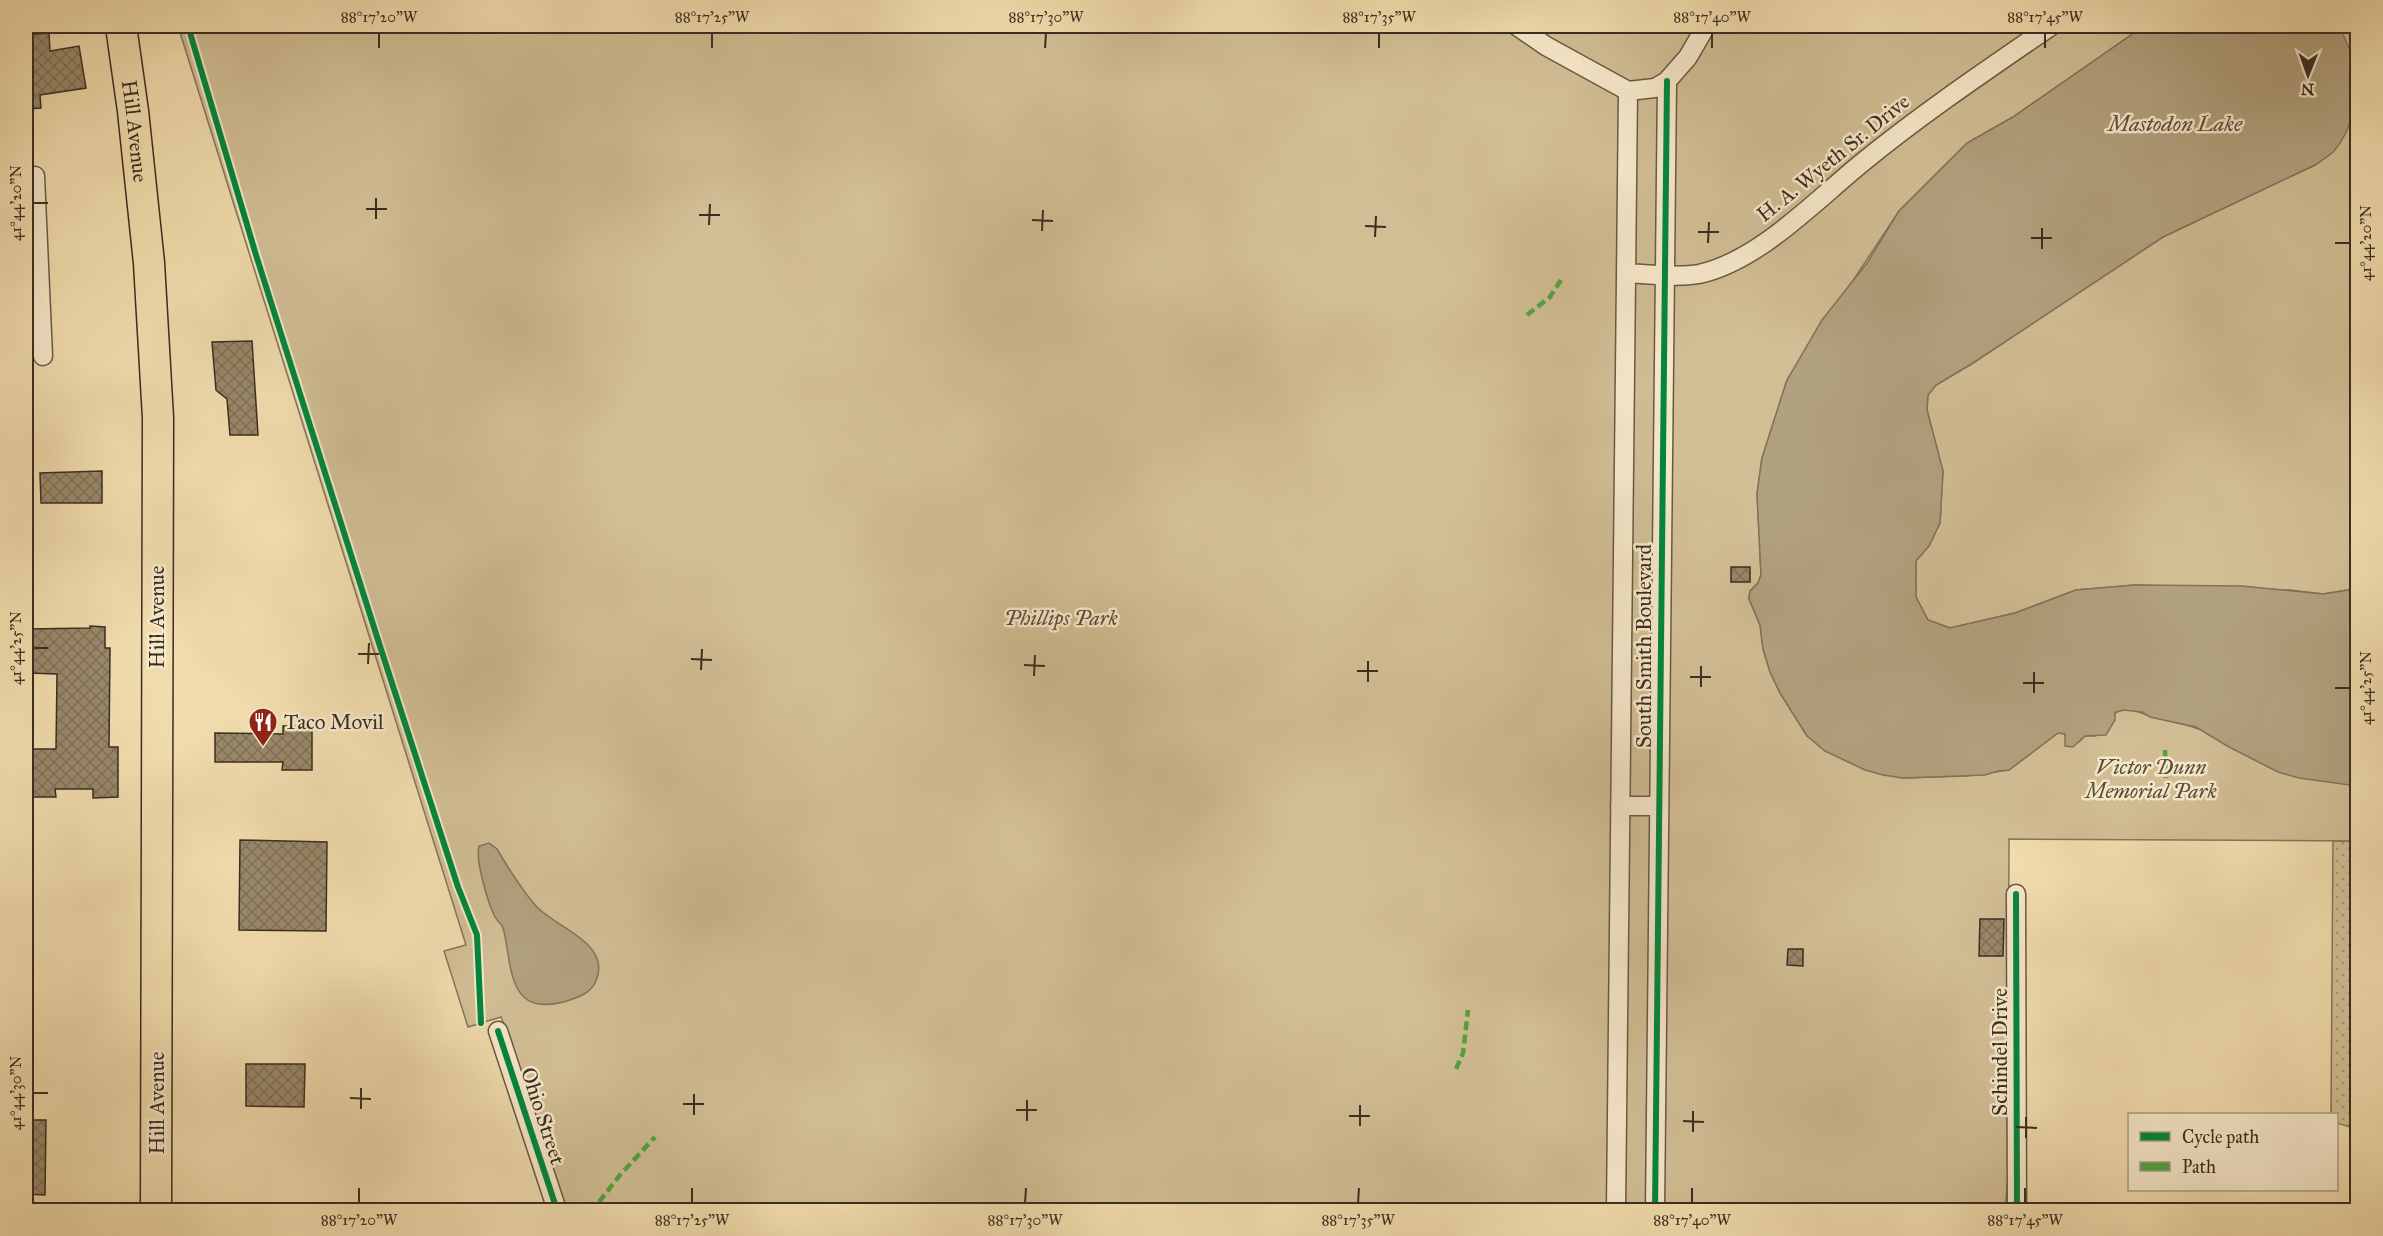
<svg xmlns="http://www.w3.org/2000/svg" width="2383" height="1236" font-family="'IM FELL Great Primer',serif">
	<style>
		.grass { fill: url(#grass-dots); stroke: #86765c; stroke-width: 1.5 }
		.green { fill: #d2be95; stroke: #86765c; stroke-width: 1.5 }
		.water { fill: #b2a17e; stroke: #827359; stroke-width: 1.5 }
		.building { fill: url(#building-cross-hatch); stroke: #392e22; stroke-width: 1.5 }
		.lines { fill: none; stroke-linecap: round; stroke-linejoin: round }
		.minor-casing { stroke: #675a45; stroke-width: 21 }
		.primary-casing { stroke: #392e22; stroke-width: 33 }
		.minor { stroke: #f6e8ca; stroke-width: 18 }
		.primary { stroke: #f1dcad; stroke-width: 30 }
		.quiet { stroke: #53a441; stroke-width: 4.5; stroke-dasharray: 9 4.5; stroke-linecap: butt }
		.cycleway-casing { stroke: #f6e8ca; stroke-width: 10 }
		.cycleway { stroke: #00873e; stroke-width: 6 }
		.ticks { fill: none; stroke: #392e22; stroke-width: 2 }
		.labels { text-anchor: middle; stroke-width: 5; stroke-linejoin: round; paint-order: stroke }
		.street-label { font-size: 21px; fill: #392e22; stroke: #f6e8ca }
		.park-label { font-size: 21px; font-style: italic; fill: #584b39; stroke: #f6e8ca }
		.poi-label { font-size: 21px; fill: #392e22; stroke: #f6e8ca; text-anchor: start }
		.water-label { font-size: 22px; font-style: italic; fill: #574b39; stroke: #f6e8ca }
		.neatline { fill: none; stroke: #392e22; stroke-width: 2 }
		.ticks-label { font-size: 15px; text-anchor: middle; fill: #392e22 }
	</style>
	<defs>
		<pattern id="grass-dots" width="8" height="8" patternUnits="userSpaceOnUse" patternTransform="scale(1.5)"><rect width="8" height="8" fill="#d2be95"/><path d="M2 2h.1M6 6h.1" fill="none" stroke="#ab9b79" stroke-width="1.8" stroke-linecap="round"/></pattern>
		<pattern id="building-cross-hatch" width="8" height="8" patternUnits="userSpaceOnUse" patternTransform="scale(1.5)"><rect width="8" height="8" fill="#99886a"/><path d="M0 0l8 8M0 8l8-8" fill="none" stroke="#7e7057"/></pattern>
	</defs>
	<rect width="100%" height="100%" fill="#f1dcad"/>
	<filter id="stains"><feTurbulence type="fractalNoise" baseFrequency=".00333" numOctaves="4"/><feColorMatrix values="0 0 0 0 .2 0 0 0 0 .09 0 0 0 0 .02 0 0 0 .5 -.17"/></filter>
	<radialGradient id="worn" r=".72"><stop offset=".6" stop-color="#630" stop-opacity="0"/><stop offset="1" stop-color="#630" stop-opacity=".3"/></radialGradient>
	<path class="grass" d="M2333,841H2357V1129L2337,1123L2336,1114H2331Z"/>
	<path class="green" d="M178,26H2144L2013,117L1967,143L1899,211L1787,380L1762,458L1757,494L1761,575L1758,583L1750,591L1749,599L1760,625L1763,649L1770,672L1780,693L1807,736L1903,778L1967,776L2009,770L2058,733L2065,734L2067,739L2079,742L2085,736H2095C2101,729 2109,716 2117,712C2130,706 2142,714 2153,717C2174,723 2192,724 2211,735L2339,782L2357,786V841L2009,839L2008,1177L2005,1210H566L501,1017L468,1027L444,951L466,945Z
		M2341,26H2357V66L2342,34Z
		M2357,97V585L2348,590L2323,594L2290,590L2135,585L2076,590L2015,613L1950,628L1928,620L1916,597V561L1929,545L1940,523L1943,471L1927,410L1928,395L1936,385L1973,363L2163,237L2315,165C2342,145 2348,129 2357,97Z"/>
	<path class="water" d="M2144,26H2341C2343,40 2352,51 2356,64C2365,87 2350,133 2334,151C2329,156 2321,161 2315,165L2163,237L1973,363L1936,385L1928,395L1927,410L1943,471L1940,523L1929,546L1916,561V597L1928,620L1950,628L2015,613L2076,590L2135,585L2242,586L2323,594L2348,590L2357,585V786L2299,778L2278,772L2229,747L2196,727L2150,717L2142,712L2124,710L2115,712V720L2106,735L2085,736L2073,747L2065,746V734L2058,733L2009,770L1998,771L1985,775L1903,778L1883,775L1865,770L1825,751L1807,736L1780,693L1770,672L1763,649L1760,625L1749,599L1750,591L1758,583L1761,575L1757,494L1762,458L1787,380L1822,320L1867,263L1899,211L1967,143L2013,117Z
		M489,843L497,849C507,866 524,892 536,906C556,928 612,943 596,981C591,993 579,997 567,1001C553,1005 535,1008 524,997C508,983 509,947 503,928C502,924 497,921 495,917C488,903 475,860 479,846Z"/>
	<path class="building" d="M49,33L50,51L79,46L86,88L40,95L41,108L26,109V35Z
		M252,341L258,435H230L227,399L216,390L212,342Z
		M102,471V503H41L40,473Z
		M1731,567H1750V582H1731Z
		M90,626L105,627V648H110L109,747H118V797L93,798V789H55L56,797H31V749H56L57,674L28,673V629L90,628Z
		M283,726H312V770H282L283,762H215V733L283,734Z
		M240,840L327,842L326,931L239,930Z
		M1980,919H2004L2003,956H1979Z
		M1788,949H1803V966L1787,965Z
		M246,1064H305L304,1107L246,1106Z
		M26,1120H46L45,1195L26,1194Z"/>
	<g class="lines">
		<g class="minor-casing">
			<path id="minor" d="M1517,26L1546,46L1628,91L1655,88L1667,81L1688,57L1706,26
				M35,176L43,356
				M1626,273C1649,274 1676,278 1699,274C1759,261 1816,200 1863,162C1923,113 1987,70 2051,26
				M1620,806H1659
				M2016,894L2017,1210
				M498,1031L557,1210
				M1616,1210L1628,91
				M1655,1210L1667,81"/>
		</g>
		<g class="primary-casing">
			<g id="primary">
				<path id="s1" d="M121,26L133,111L149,263L158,418L156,1210"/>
			</g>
		</g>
		<use href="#minor" class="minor"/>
		<use href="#primary" class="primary"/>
		<path class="quiet" d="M1527,315L1550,297L1561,280
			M2165,750L2166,778
			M1456,1069L1463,1053L1468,1010
			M599,1202L620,1175L655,1137"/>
		<g class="cycleway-casing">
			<path id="cycleway" d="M188,26L256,255L378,640L458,887L477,935L481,1023
				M2016,894L2017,1210
				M498,1031L557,1210
				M1655,1210L1667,81"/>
		</g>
		<use href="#cycleway" class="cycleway"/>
	</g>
	<path class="ticks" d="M379,48V33M712,48V33M1045,48L1046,33M1379,48V33M1712,48V33M2045,48V33M33,203H48M366,209H387M699,215H720M376,219V198M1032,220L1053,221M709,225L710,204M1365,226L1386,227M1042,231L1043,210M1698,232H1719M1375,237L1376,216M2031,238H2052M1708,243L1709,222M2335,243H2350M2042,249V228M33,648H48M358,654H379M691,659L712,660M368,664L369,643M1024,665L1045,666M701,670L702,649M1357,671H1378M1034,676L1035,655M1690,677H1711M1368,682V661M2023,683H2044M1701,687V666M2335,688H2350M2034,693V672M33,1093H48M350,1098L371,1099M683,1104H704M361,1109V1088M1016,1110H1037M694,1115V1094M1349,1116H1370M1027,1121V1100M1683,1121L1704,1122M1360,1126V1105M2016,1127L2037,1128M1693,1132V1111M2026,1138V1117M359,1203V1188M692,1203V1188M1025,1203L1026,1188M1358,1203L1359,1188M1692,1203V1188M2025,1203V1188"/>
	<defs>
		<g id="restaurant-pin" transform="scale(1.5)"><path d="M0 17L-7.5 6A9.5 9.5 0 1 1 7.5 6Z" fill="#8f2418" stroke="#f6e8ca"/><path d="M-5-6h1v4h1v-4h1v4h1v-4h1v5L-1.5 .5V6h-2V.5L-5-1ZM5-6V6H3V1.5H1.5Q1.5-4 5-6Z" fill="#fff"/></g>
	</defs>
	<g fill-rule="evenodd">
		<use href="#restaurant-pin" x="263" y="722"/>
	</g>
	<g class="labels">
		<g class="street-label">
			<text dy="7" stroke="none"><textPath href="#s1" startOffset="106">Hill Avenue</textPath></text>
			<text transform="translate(1833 158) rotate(-39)" y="7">H. A. Wyeth Sr. Drive</text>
			<text transform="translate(157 617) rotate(-90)" y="7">Hill Avenue</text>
			<text transform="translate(1644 646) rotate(-90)" y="7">South Smith Boulevard</text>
			<text transform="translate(2000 1052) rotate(-90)" y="7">Schindel Drive</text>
			<text transform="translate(157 1103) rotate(-90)" y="7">Hill Avenue</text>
			<text transform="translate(543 1116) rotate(72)" y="7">Ohio Street</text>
		</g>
		<g class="park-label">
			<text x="1061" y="625">Phillips Park</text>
			<text x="2151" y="774">Victor Dunn<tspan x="2151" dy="24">Memorial Park</tspan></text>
		</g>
		<g class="poi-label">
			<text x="284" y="729">Taco Movil</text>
		</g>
		<g class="water-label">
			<text x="2175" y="131">Mastodon Lake</text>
		</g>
	</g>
	<rect width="2383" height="1236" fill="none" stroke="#f1dcad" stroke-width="66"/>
	<rect x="2128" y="1113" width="210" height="78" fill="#f6e8ca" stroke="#aa9e87" stroke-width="1.5"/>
	<rect x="2140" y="1132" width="30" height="9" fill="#00873e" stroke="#aa9e87" stroke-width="1.5"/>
	<text x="2182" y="1143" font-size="18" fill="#392e22">Cycle path</text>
	<rect x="2140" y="1162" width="30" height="9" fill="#53a441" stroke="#aa9e87" stroke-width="1.5"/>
	<text x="2182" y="1173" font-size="18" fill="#392e22">Path</text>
	<g transform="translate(2308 75) rotate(181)" stroke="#f6e8ca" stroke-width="4.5" paint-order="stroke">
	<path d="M0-4.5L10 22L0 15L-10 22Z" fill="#392e22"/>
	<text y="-9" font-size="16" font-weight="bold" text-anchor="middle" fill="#392e22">N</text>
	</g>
	<rect x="33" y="33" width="2317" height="1170" class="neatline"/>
	<g class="ticks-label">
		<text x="379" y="22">88°17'20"W</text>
		<text x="712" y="22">88°17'25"W</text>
		<text x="1046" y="22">88°17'30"W</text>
		<text x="1379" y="22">88°17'35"W</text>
		<text x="1712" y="22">88°17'40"W</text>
		<text x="2045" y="22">88°17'45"W</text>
		<text transform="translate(16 203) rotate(-90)" y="5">41°44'20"N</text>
		<text transform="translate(2366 243) rotate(-90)" y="5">41°44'20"N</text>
		<text transform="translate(16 648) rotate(-90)" y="5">41°44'25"N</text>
		<text transform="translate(2366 688) rotate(-90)" y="5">41°44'25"N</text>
		<text transform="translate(16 1093) rotate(-90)" y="5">41°44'30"N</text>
		<text x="359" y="1225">88°17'20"W</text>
		<text x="692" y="1225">88°17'25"W</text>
		<text x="1025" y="1225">88°17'30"W</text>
		<text x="1358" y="1225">88°17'35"W</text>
		<text x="1692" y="1225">88°17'40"W</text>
		<text x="2025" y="1225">88°17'45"W</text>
	</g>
	<rect width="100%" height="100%" filter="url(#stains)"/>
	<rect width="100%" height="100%" fill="url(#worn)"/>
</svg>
